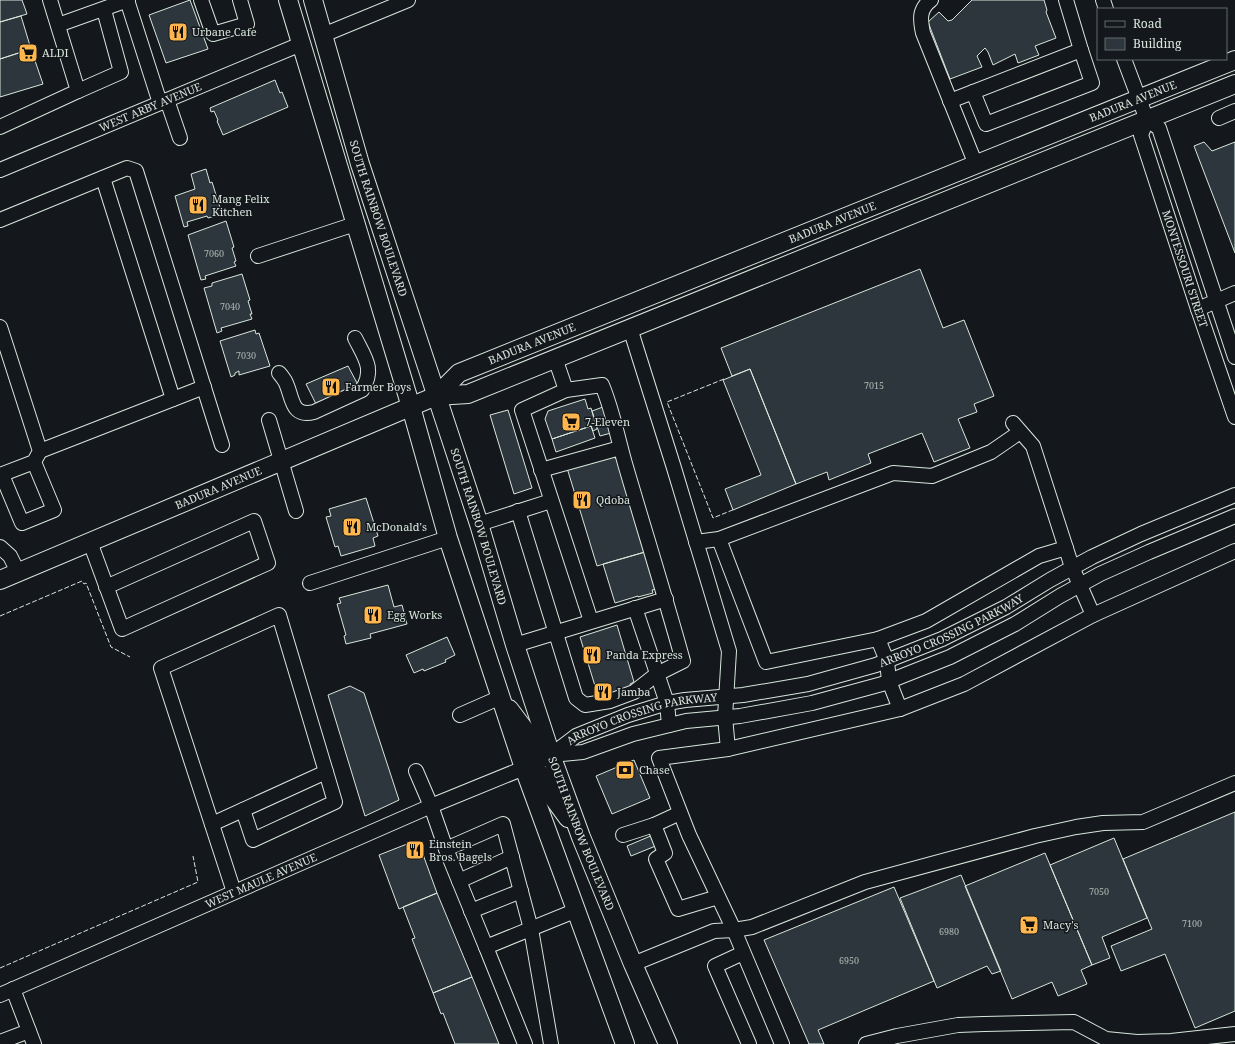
<svg xmlns="http://www.w3.org/2000/svg" width="1235" height="1044" font-family="'Noto Serif',serif">
	<style>
		.building { fill: #2c363c; stroke: #d8e6dc }
		.lines { fill: none; stroke-linecap: round; stroke-linejoin: round }
		.minor-casing { stroke: #d8e6dc; stroke-width: 16 }
		.major-casing { stroke: #d8e6dc; stroke-width: 20 }
		.minor { stroke: #14181c; stroke-width: 14 }
		.major { stroke: #14181c; stroke-width: 18 }
		.fence { stroke: #d8e6dc; stroke-width: 1; stroke-dasharray: 5 2; stroke-linecap: butt }
		.labels { text-anchor: middle; stroke-width: 3; stroke-linejoin: round; paint-order: stroke }
		.number-label { font-size: 9px; fill: #adbab4 }
		.poi-label { font-size: 11px; fill: #d8e6dc; stroke: #14181c; text-anchor: start }
		.street-label { font-size: 11px; fill: #d8e6dc; stroke: #14181c }
	</style>
	<rect width="100%" height="100%" fill="#14181c"/>
	<path class="building" d="M0,0H22L27,14L0,22Z
		M190,0L208,49L166,63L149,15Z
		M972,0H1044L1047,10L1046,12L1056,38L1035,46L1039,55L1018,63L1015,54L993,65L988,52L985,48L977,56L982,67L950,79L928,22L939,12L948,21L952,20Z
		M21,16L31,49L0,59V22Z
		M31,49L43,84L0,97V59Z
		M275,80L280,93L282,92L288,107L223,135L217,121L218,120L214,111L211,112L210,108Z
		M1204,142L1212,151L1235,142V253L1194,146Z
		M206,169L210,183L212,182L222,214L208,218L207,216L187,222L188,226L184,227L175,196L195,189L191,174Z
		M226,221L234,247L232,248L236,261L234,262L236,266L205,276L206,279L201,280L188,235Z
		M920,269L943,328L964,320L994,396L974,404L977,412L958,419L970,448L934,462L922,433L868,454L871,463L829,480L827,472L796,484L750,369L732,376L721,348Z
		M242,274L250,300L248,301L252,314H250L252,319L221,328L222,331L217,333L204,288L212,286V283Z
		M255,330L256,334L259,333L270,366L239,375V371L235,373V375L231,377L220,341Z
		M348,366L357,383L353,390L317,406L306,384Z
		M750,369L796,484L733,510L725,489L761,475L723,380Z
		M585,399L588,409L591,408L597,429L593,431L591,426L552,439L545,419L548,411Z
		M603,407L611,433L600,436L592,411Z
		M508,410L532,488L514,494L490,415Z
		M591,426L595,438L556,452L552,439Z
		M610,455L617,459L645,552L597,566L567,468Z
		M366,498L378,536L373,538L375,546L341,556L338,546L335,547L326,517L331,516L329,509Z
		M645,552L657,589L652,590L653,593L638,597V596L615,603L603,564Z
		M388,585L394,607L402,605L407,624L370,634L371,638L346,644L344,636L346,635L337,604L341,603L339,598Z
		M617,625L634,682L630,684L631,689L599,699L580,637Z
		M447,637L455,655L445,660L446,662L424,671L423,669L414,673L406,655Z
		M350,686L364,693L399,800L365,816L328,695Z
		M634,760L650,798L612,814L596,776Z
		M1235,812V1011L1195,1028L1165,954L1121,971L1111,946L1152,929L1123,859Z
		M653,835L658,845L631,856L627,846Z
		M1114,838L1147,918L1102,937L1110,958L1092,965L1050,865Z
		M407,844L421,849L437,893L399,909L379,855Z
		M1045,853L1092,965L1081,970L1087,984L1058,996L1052,982L1012,999L965,886Z
		M961,875L1001,971L992,974L987,966L937,988L900,898Z
		M894,887L934,981L818,1030L824,1044H809L764,940Z
		M437,893L472,977L433,993L412,939L415,938L403,907Z
		M472,977L499,1044H455L443,1013L441,1014L433,993Z"/>
	<g class="lines">
		<g class="minor-casing">
			<g id="minor">
				<path d="M127,0L160,103"/>
				<path d="M201,0L213,34L247,24L240,0"/>
				<path d="M931,0C919,9 920,19 923,33L976,165"/>
				<path d="M1103,0L1106,9"/>
				<path d="M58,25L128,0"/>
				<path d="M323,35L408,0"/>
				<path d="M1124,59L1147,120L1159,128L1235,357"/>
				<path d="M78,91L121,72L104,10"/>
				<path d="M973,92L986,124L1092,83L1081,50"/>
				<path d="M167,100L180,138"/>
				<path d="M950,101L1081,50L1066,0"/>
				<path d="M1219,118L1235,111"/>
				<path id="s1" d="M1147,120L1141,135L1198,309L1235,417"/>
				<path d="M0,127L78,91L50,0"/>
				<path id="s2" d="M0,170L301,44"/>
				<path d="M103,178L173,399"/>
				<path d="M0,220L127,168L136,171L222,445"/>
				<path d="M258,256L355,224"/>
				<path d="M1198,309L1235,293"/>
				<path d="M0,327L40,451L34,462L0,475"/>
				<path d="M630,328L674,468L729,651L725,717L728,749"/>
				<path d="M555,358L566,390"/>
				<path d="M279,373C281,375 283,378 285,381C293,396 290,418 314,412L362,390C375,369 365,358 355,338"/>
				<path d="M269,420L296,511"/>
				<path d="M1013,423L1033,446L1072,567L1093,615"/>
				<path d="M40,451L204,387"/>
				<path d="M541,470L620,448"/>
				<path d="M2,475L22,523L54,510L34,462"/>
				<path d="M518,511L576,698L585,705L610,701L634,692L657,674L683,661C665,596 645,532 626,467C618,440 613,411 602,385L566,390L522,410L591,621"/>
				<path d="M479,524L551,501"/>
				<path d="M719,539L766,662L878,639L887,661L889,681L900,709"/>
				<path d="M90,542L122,629L268,563L254,521L106,587"/>
				<path d="M696,542L719,539L893,473L932,476L991,452L1020,432"/>
				<path d="M0,547L10,556L18,572"/>
				<path d="M310,583L448,538"/>
				<path d="M635,608L667,703L669,725"/>
				<path d="M878,639L926,621L1039,556L1066,548"/>
				<path d="M515,645L666,599"/>
				<path d="M460,715L501,697"/>
				<path id="s3" d="M551,755L576,736L628,715L667,703L685,700L743,695L808,684L876,665L942,639L1006,607L1050,580L1092,557L1141,534L1235,495"/>
				<path d="M551,755L583,752L633,734L686,721L740,716L812,703L882,684L950,657L1015,624L1060,596L1100,574L1149,552L1235,516"/>
				<path d="M416,771L431,806L446,849L503,824L531,929L551,1044"/>
				<path d="M212,824L326,772"/>
				<path d="M654,825L665,853L656,859L678,909L718,897"/>
				<path d="M623,835L654,825L680,813"/>
				<path d="M446,849L486,947"/>
				<path d="M459,881L512,857"/>
				<path d="M234,892L161,668L279,615L335,802L253,840L243,810"/>
				<path d="M471,911L521,891"/>
				<path d="M743,953L715,966L749,1044"/>
				<path d="M633,964L714,931L734,930L752,927L865,882L1035,836L1076,827L1103,823L1143,822L1235,783"/>
				<path d="M13,989L34,1044"/>
				<path id="s4" d="M0,995L431,806L524,768"/>
				<path d="M0,1042L29,1031"/>
				<path d="M525,1044L486,947L577,910"/>
				<path d="M782,1044L734,930L689,835L659,758L728,749L900,709L964,684L1093,615L1235,551"/>
				<path d="M866,1044L897,1036L958,1025L984,1024L1074,1022L1106,1039L1137,1042L1171,1041L1235,1034"/>
			</g>
		</g>
		<g class="major-casing">
			<g id="major">
				<path d="M288,0L411,407L448,538L524,768L625,1044"/>
				<path id="s5" d="M313,0L360,164L479,524L515,645L551,755L581,837L633,964L668,1044"/>
				<path id="s6" d="M436,396L459,373L1235,60"/>
				<path id="s7" d="M0,580L436,396L468,394L1235,84"/>
				<path d="M509,709L527,733L534,752L542,758L551,755"/>
				<path d="M524,768L536,770L541,775L549,792L568,818"/>
			</g>
		</g>
		<use href="#minor" class="minor"/>
		<use href="#major" class="major"/>
		<path class="fence" d="M724,379L667,402L713,518L735,509
			M0,616L82,581L84,584L86,583L111,647L130,657
			M0,968L198,882L193,856"/>
	</g>
	<defs>
		<g id="restaurant-square" transform="scale(1)"><rect x="-9" y="-9" width="18" height="18" rx="4" fill="#ffb74d" stroke="#14181c"/><path d="M-5-6h1v4h1v-4h1v4h1v-4h1v5L-1.5 .5V6h-2V.5L-5-1ZM5-6V6H3V1.5H1.5Q1.5-4 5-6Z" fill="#111"/></g>
		<g id="supermarket-square" transform="scale(1)"><rect x="-9" y="-9" width="18" height="18" rx="4" fill="#ffb74d" stroke="#14181c"/><path d="M-6-5.5h2.5l.6 2H6L4.5 2H-2.5L-4.4-4H-6ZM-1.5 3.2a1.3 1.3 0 1 0 .1 0ZM3 3.2a1.3 1.3 0 1 0 .1 0Z" fill="#111"/></g>
		<g id="bank-square" transform="scale(1)"><rect x="-9" y="-9" width="18" height="18" rx="4" fill="#ffb74d" stroke="#14181c"/><path d="M-6-4H6V4H-6ZM0-2.3a2.3 2.3 0 1 0 0 4.6a2.3 2.3 0 1 0 0-4.6Z" fill="#111"/></g>
	</defs>
	<g fill-rule="evenodd">
		<use href="#restaurant-square" x="178" y="32"/>
		<use href="#supermarket-square" x="28" y="53"/>
		<use href="#restaurant-square" x="198" y="205"/>
		<use href="#restaurant-square" x="331" y="387"/>
		<use href="#supermarket-square" x="571" y="422"/>
		<use href="#restaurant-square" x="582" y="500"/>
		<use href="#restaurant-square" x="352" y="527"/>
		<use href="#restaurant-square" x="373" y="615"/>
		<use href="#restaurant-square" x="592" y="655"/>
		<use href="#restaurant-square" x="603" y="692"/>
		<use href="#bank-square" x="625" y="770"/>
		<use href="#restaurant-square" x="415" y="850"/>
		<use href="#supermarket-square" x="1029" y="925"/>
	</g>
	<g class="labels">
		<g class="number-label">
			<text x="214" y="257">7060</text>
			<text x="230" y="310">7040</text>
			<text x="246" y="359">7030</text>
			<text x="874" y="389">7015</text>
			<text x="1099" y="895">7050</text>
			<text x="1192" y="927">7100</text>
			<text x="949" y="935">6980</text>
			<text x="849" y="964">6950</text>
		</g>
		<g class="poi-label">
			<text x="192" y="36">Urbane Cafe</text>
			<text x="42" y="57">ALDI</text>
			<text x="212" y="203">Mang Felix<tspan x="212" dy="13">Kitchen</tspan></text>
			<text x="345" y="391">Farmer Boys</text>
			<text x="585" y="426">7-Eleven</text>
			<text x="596" y="504">Qdoba</text>
			<text x="366" y="531">McDonald's</text>
			<text x="387" y="619">Egg Works</text>
			<text x="606" y="659">Panda Express</text>
			<text x="617" y="696">Jamba</text>
			<text x="639" y="774">Chase</text>
			<text x="429" y="848">Einstein<tspan x="429" dy="13">Bros. Bagels</tspan></text>
			<text x="1043" y="929">Macy's</text>
		</g>
		<g class="street-label">
			<text dy="4" stroke="none"><textPath href="#s6" startOffset="759">BADURA AVENUE</textPath></text>
			<text dy="4" stroke="none"><textPath href="#s2" startOffset="163">WEST ARBY AVENUE</textPath></text>
			<text dy="4" stroke="none"><textPath href="#s5" startOffset="228">SOUTH RAINBOW BOULEVARD</textPath></text>
			<text dy="4" stroke="none"><textPath href="#s6" startOffset="435">BADURA AVENUE</textPath></text>
			<text dy="4" stroke="none"><textPath href="#s1" startOffset="157">MONTESSOURI STREET</textPath></text>
			<text dy="4" stroke="none"><textPath href="#s6" startOffset="111">BADURA AVENUE</textPath></text>
			<text dy="4" stroke="none"><textPath href="#s7" startOffset="237">BADURA AVENUE</textPath></text>
			<text dy="4" stroke="none"><textPath href="#s5" startOffset="552">SOUTH RAINBOW BOULEVARD</textPath></text>
			<text dy="4" stroke="none"><textPath href="#s3" startOffset="424">ARROYO CROSSING PARKWAY</textPath></text>
			<text dy="4" stroke="none"><textPath href="#s3" startOffset="100">ARROYO CROSSING PARKWAY</textPath></text>
			<text dy="4" stroke="none"><textPath href="#s5" startOffset="876">SOUTH RAINBOW BOULEVARD</textPath></text>
			<text dy="4" stroke="none"><textPath href="#s4" startOffset="285">WEST MAULE AVENUE</textPath></text>
		</g>
	</g>
	<rect x="1097" y="8" width="130" height="52" fill="#14181c" stroke="#626a69"/>
	<rect x="1105" y="21" width="20" height="6" fill="#14181c" stroke="#626a69"/>
	<text x="1133" y="28" font-size="12" fill="#d8e6dc">Road</text>
	<rect x="1105" y="38" width="20" height="12" fill="#2c363c" stroke="#626a69"/>
	<text x="1133" y="48" font-size="12" fill="#d8e6dc">Building</text>
</svg>
